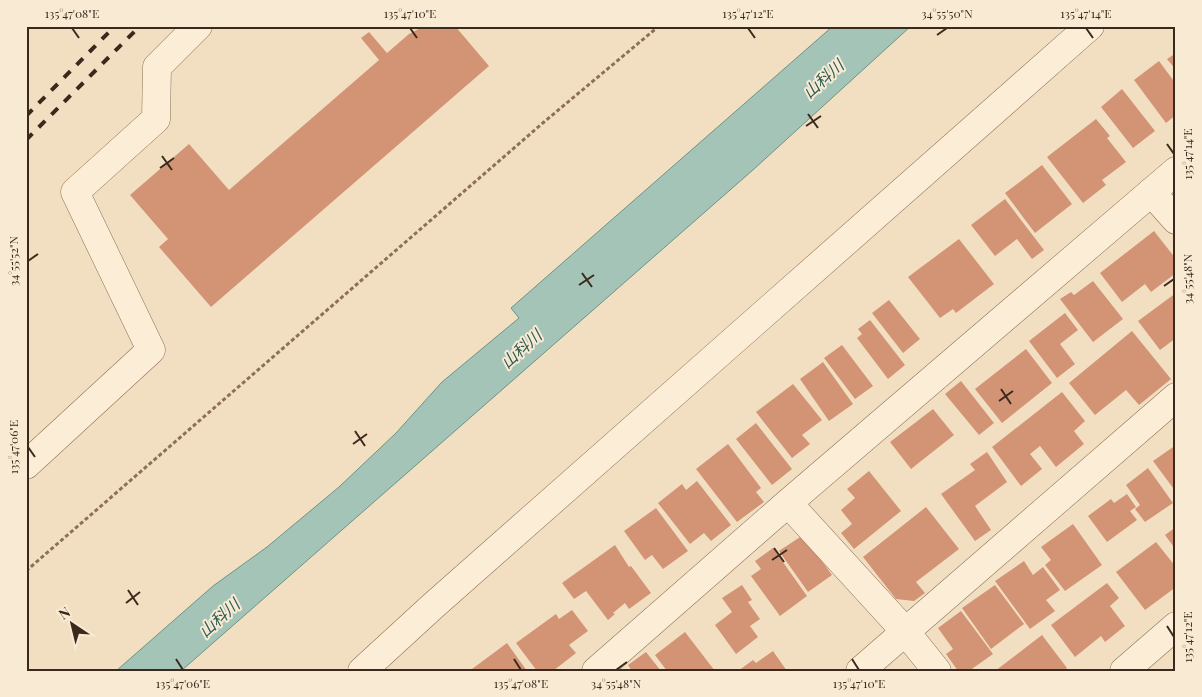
<svg xmlns="http://www.w3.org/2000/svg" width="1202" height="697" font-family="'Playfair Display','Noto Sans JP',serif">
	<style>
		.water { fill: #a5c4b8; stroke: #6b9386 }
		.building { fill: #d39475 }
		.lines { fill: none; stroke-linecap: round; stroke-linejoin: round }
		.minor-casing { stroke: #8e6f57; stroke-width: 29 }
		.path { stroke: #8e6f57; stroke-width: 3; stroke-dasharray: 4 2.5; stroke-linecap: butt }
		.minor { stroke: #fcedd6; stroke-width: 28 }
		.rail { stroke: #3c291d; stroke-width: 4; stroke-dasharray: 9 9; stroke-linecap: butt }
		.ticks { fill: none; stroke: #3c291d; stroke-width: 2 }
		.labels { text-anchor: middle; stroke-width: 4; stroke-linejoin: round; paint-order: stroke }
		.water-label { font-size: 16px; font-style: italic; fill: #2b5d55; stroke: #f8ead3 }
		.neatline { fill: none; stroke: #3c291d; stroke-width: 2 }
		.ticks-label { font-size: 12px; text-anchor: middle; fill: #3c291d }
	</style>
	<rect width="100%" height="100%" fill="#f2dfc2"/>
	<path class="water" d="M833,26H911L754,169L181,671H116L213,586L267,547L339,487L396,433L442,382L519,318L511,308Z"/>
	<path class="building" d="M424,26H455L489,66L211,307L159,247L168,239L130,195L189,144L229,190L379,60L361,38L369,32L387,53L409,34Z
		M1176,53V70L1167,59Z
		M1159,61L1176,84V115L1166,123L1134,80Z
		M1122,89L1155,131L1133,148L1101,107Z
		M1096,119L1110,136L1107,138L1126,162L1102,180L1106,185L1083,203L1047,157Z
		M1042,165L1072,204L1035,233L1005,193Z
		M1005,199L1044,250L1032,259L1017,239L995,256L971,225Z
		M1154,231L1176,259V273L1151,292L1145,284L1122,302L1100,273Z
		M959,239L994,284L956,313L953,309L940,318L908,277Z
		M1093,281L1123,319L1093,342L1060,299L1071,292L1074,295Z
		M1176,293V338L1160,350L1138,321Z
		M889,300L920,339L903,353L872,313Z
		M1065,313L1078,330L1060,344L1075,364L1057,378L1029,341Z
		M870,320L905,365L888,379L857,338L862,334L858,329Z
		M1132,331L1171,379L1139,405L1126,390L1095,415L1069,383Z
		M842,345L873,386L855,399L824,358Z
		M1026,349L1052,383L1002,423L975,389Z
		M823,362L853,404L829,421L800,379Z
		M961,381L994,423L979,435L945,394Z
		M793,384L822,420L802,435L810,444L792,458L756,412Z
		M1062,392L1085,421L1074,431L1084,444L1056,467L1040,446L1030,454L1042,469L1021,486L992,447Z
		M933,409L954,435L911,469L890,442Z
		M756,423L792,469L772,485L736,439Z
		M728,444L761,488L756,492L764,502L737,522L696,469Z
		M1176,445V492L1153,461Z
		M987,452L1007,482L975,506L991,530L975,541L941,494L975,470L970,464Z
		M1148,468L1173,503L1145,522L1135,509L1140,505L1126,485Z
		M869,471L901,511L854,549L841,533L852,524L841,510L855,498L847,489Z
		M697,481L731,525L711,541L704,533L690,544L658,503L682,484L686,490Z
		M1127,494L1136,507L1130,511L1137,520L1107,542L1088,516L1111,499L1114,503Z
		M926,507L959,549L916,582L925,593L914,601L896,599L863,557Z
		M656,508L688,551L663,569L652,555L645,560L624,531Z
		M1073,524L1102,565L1065,591L1045,565L1051,560L1041,547Z
		M1176,527V550L1165,535Z
		M803,535L832,575L808,592L779,551Z
		M1156,542L1176,567V587L1145,610L1116,572Z
		M615,545L629,567L631,566L651,593L629,609L625,603L613,613L615,614L608,620L586,591L574,599L562,583Z
		M773,548L807,596L780,616L751,576L761,569L755,561Z
		M1024,561L1033,575L1043,567L1060,590L1046,600L1055,611L1030,629L995,581Z
		M1107,583L1119,598L1110,606L1125,626L1105,642L1101,636L1075,657L1051,625Z
		M742,585L752,600L748,602L760,619L750,626L758,637L736,654L715,625L732,612L722,598Z
		M995,585L1024,624L991,649L962,608Z
		M572,610L588,631L569,645L576,653L553,671H537L516,643L556,614L559,619Z
		M961,611L993,654L969,671H958L946,654L953,649L938,628Z
		M685,632L715,671H667L655,655Z
		M1042,635L1067,668L1063,671H995Z
		M507,643L527,671H473L472,669Z
		M773,651L787,671H738L753,660L756,663Z
		M646,652L661,671H632L628,665Z"/>
	<g class="lines">
		<g class="minor-casing">
			<path id="minor" d="M1151,192L1176,220
				M26,465L151,350L75,192L156,119L157,67L198,26
				M788,503L905,631L937,671
				M362,671L434,605L1090,26
				M596,671L788,503L1176,171
				M860,671L1176,397
				M1124,671L1176,626"/>
		</g>
		<path class="path" d="M26,571L544,122L659,26"/>
		<use href="#minor" class="minor"/>
		<path class="rail" d="M26,116L115,26
			M26,140L140,26"/>
	</g>
	<path class="ticks" d="M72,28L79,38M410,28L417,38M748,28L755,38M1086,28L1093,38M937,35L947,28M808,114L818,128M806,126L821,116M1167,144L1174,154M162,156L172,170M160,168L174,158M28,261L38,254M582,273L592,287M579,285L594,275M1164,286L1174,279M1001,389L1011,404M999,401L1013,391M355,431L365,446M353,444L367,434M28,447L35,457M774,548L784,562M772,560L787,550M128,590L138,605M126,603L140,592M1167,626L1174,637M176,659L183,670M514,659L521,670M852,659L859,670M616,670L627,662"/>
	<g class="labels">
		<g class="water-label">
			<text transform="translate(823 79) rotate(-42)" y="6">山科川</text>
			<text transform="translate(521 349) rotate(-42)" y="6">山科川</text>
			<text transform="translate(219 618) rotate(-42)" y="6">山科川</text>
		</g>
	</g>
	<rect width="1202" height="697" fill="none" stroke="#f8ead3" stroke-width="55"/>
	<g transform="translate(72 624) rotate(325)" stroke="#f8ead3" stroke-width="4" paint-order="stroke">
	<path d="M0-4L9 19L0 12L-9 19Z" fill="#3c291d"/>
	<text y="-8" font-size="14" font-weight="bold" text-anchor="middle" fill="#3c291d">N</text>
	</g>
	<rect x="28" y="28" width="1146" height="642" class="neatline"/>
	<g class="ticks-label">
		<text x="72" y="18">135°47'08"E</text>
		<text x="410" y="18">135°47'10"E</text>
		<text x="748" y="18">135°47'12"E</text>
		<text x="947" y="18">34°55'50"N</text>
		<text x="1086" y="18">135°47'14"E</text>
		<text transform="translate(1188 154) rotate(-90)" y="4">135°47'14"E</text>
		<text transform="translate(14 261) rotate(-90)" y="4">34°55'52"N</text>
		<text transform="translate(1188 279) rotate(-90)" y="4">34°55'48"N</text>
		<text transform="translate(14 447) rotate(-90)" y="4">135°47'06"E</text>
		<text transform="translate(1188 637) rotate(-90)" y="4">135°47'12"E</text>
		<text x="183" y="688">135°47'06"E</text>
		<text x="521" y="688">135°47'08"E</text>
		<text x="616" y="688">34°55'48"N</text>
		<text x="859" y="688">135°47'10"E</text>
	</g>
</svg>
